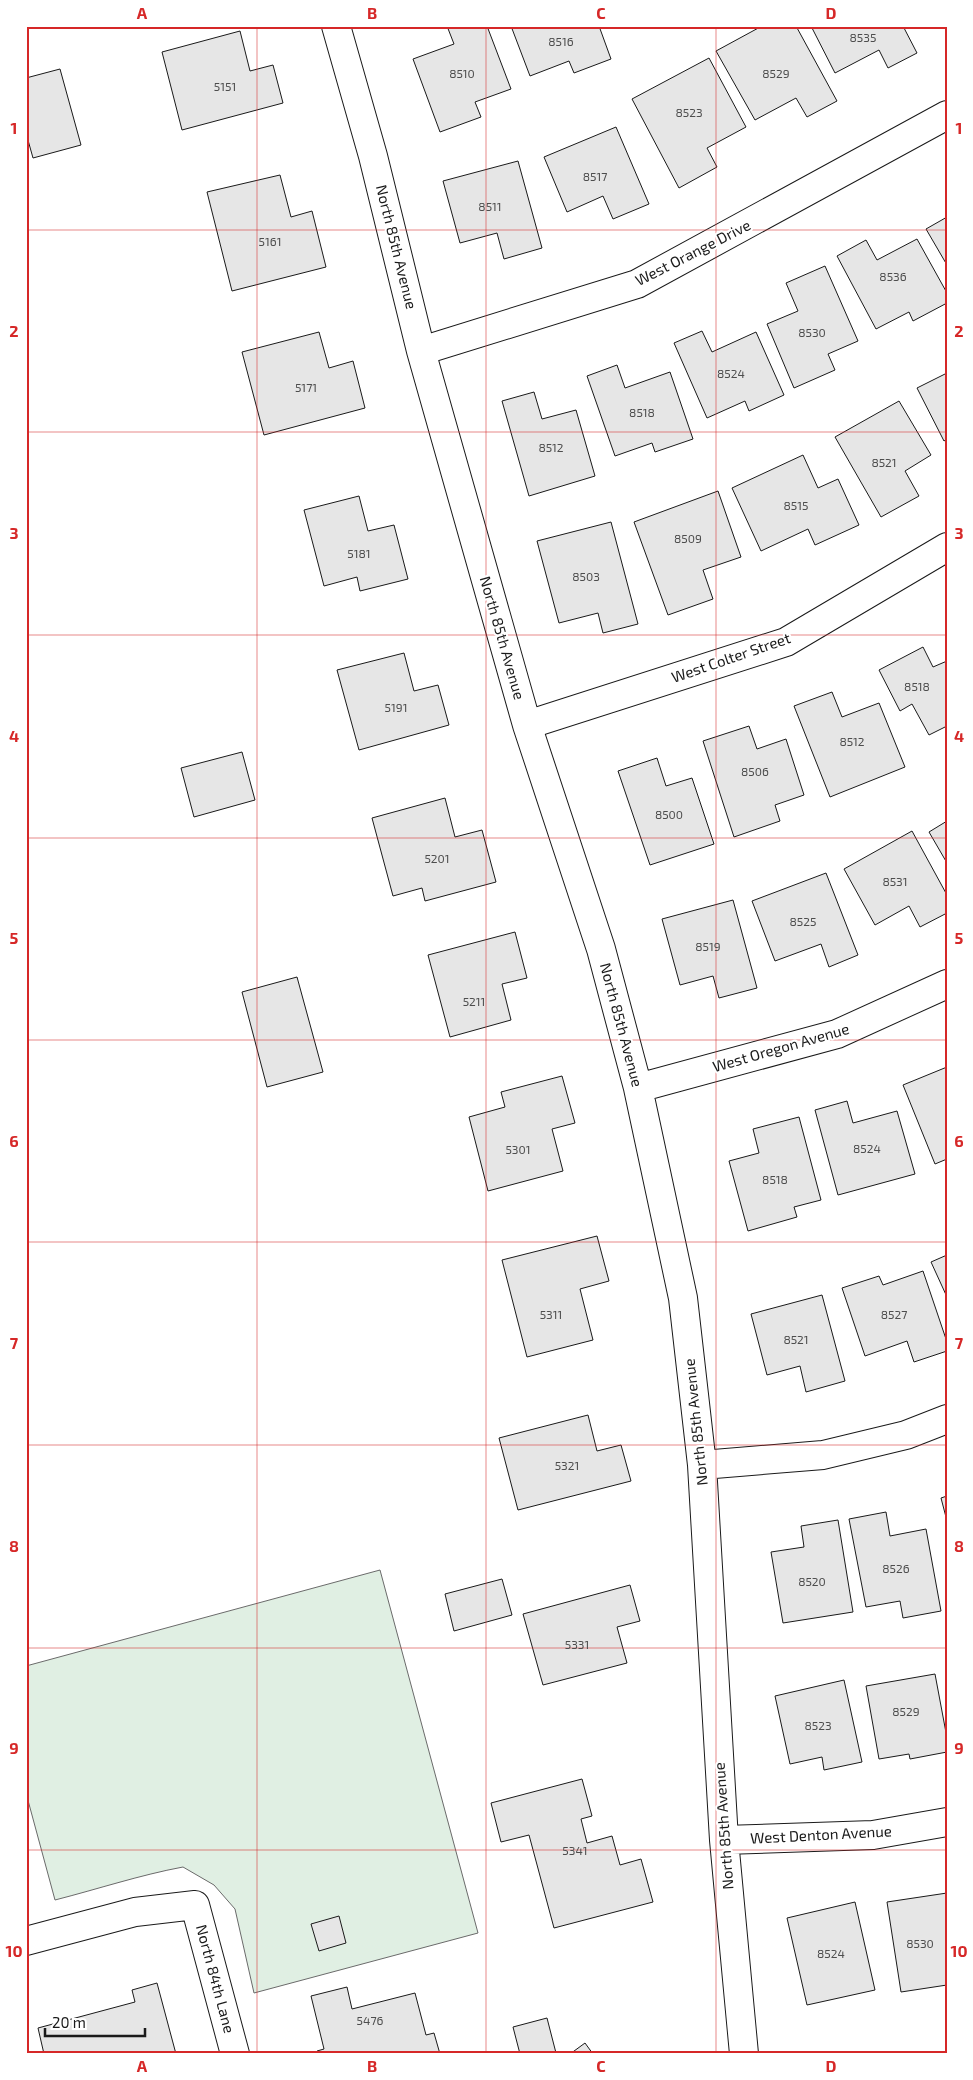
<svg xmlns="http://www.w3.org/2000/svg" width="973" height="2080" font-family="'Exo 2',sans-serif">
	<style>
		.green { fill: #e0efe3; stroke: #6a6a6a }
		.building { fill: #e6e6e6; stroke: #1a1a1a }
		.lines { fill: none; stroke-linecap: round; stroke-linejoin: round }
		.minor-casing { stroke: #1a1a1a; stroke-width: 30 }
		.minor { stroke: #fff; stroke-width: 28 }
		.grid { fill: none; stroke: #d62828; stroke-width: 1; stroke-opacity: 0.55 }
		.labels { text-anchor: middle; stroke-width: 4; stroke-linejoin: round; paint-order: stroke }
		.number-label { font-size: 12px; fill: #4d4d4d }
		.street-label { font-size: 15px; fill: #1a1a1a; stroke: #fff }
		.neatline { fill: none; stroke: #d62828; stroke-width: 2 }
		.grid-label { font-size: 16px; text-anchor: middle; font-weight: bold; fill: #d62828 }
	</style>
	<rect width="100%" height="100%" fill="#fff"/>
	<path class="green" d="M380,1570L478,1933L254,1993L235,1909L214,1885L183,1867C140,1875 98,1889 55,1900L26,1793V1666Z"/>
	<path class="building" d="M447,26H487L511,89L475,102L481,117L440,132L413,59L454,44Z
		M511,26H599L611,59L574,73L569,61L530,76Z
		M762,26H796L837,101L807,117L796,98L755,120L716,51Z
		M811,26H903L917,53L888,68L879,50L835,73Z
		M240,31L250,71L273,65L283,103L182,130L162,52Z
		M709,58L746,127L707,148L717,167L679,188L632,99Z
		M60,69L81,145L33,158L26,133V78Z
		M616,127L649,204L613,219L603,196L567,212L544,157Z
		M518,161L542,248L504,259L497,233L460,243L443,181Z
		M280,175L291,217L312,211L326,267L232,291L207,192Z
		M947,217V265L926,229Z
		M917,239L947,293V303L913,321L909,312L876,329L837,256L866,240L877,260Z
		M825,266L858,341L828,354L835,370L794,388L767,324L798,311L786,283Z
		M702,331L712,352L756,332L784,395L749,411L745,401L707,418L674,343Z
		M319,332L329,368L353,361L365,408L264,435L242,352Z
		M617,365L625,388L670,372L693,439L655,452L652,443L615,456L587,376Z
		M947,373V439L944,441L917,388Z
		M534,392L542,419L576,410L595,476L529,496L502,401Z
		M899,401L931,455L905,471L919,496L881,517L835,437Z
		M803,455L818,488L838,479L859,525L815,545L808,529L761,551L732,488Z
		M718,491L741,557L703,570L713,599L668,615L634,522Z
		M359,496L368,531L394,525L408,579L360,591L357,577L324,586L304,510Z
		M611,522L638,624L603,633L598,613L559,623L537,541Z
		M923,647L933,667L947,661V726L929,735L912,704L900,711L879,670Z
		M404,653L414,691L438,685L449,725L359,750L337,670Z
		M832,692L842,717L879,703L905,767L830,797L794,706Z
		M749,726L757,749L786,739L804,795L775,805L780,821L734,837L703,741Z
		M242,752L255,800L194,817L181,768Z
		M657,758L666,786L692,778L714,844L650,865L618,771Z
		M445,798L455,837L482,830L496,882L425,901L422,888L393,896L372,818Z
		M947,821V863L929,832Z
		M912,831L947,895V913L920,927L909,906L875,925L844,869Z
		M826,873L858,955L829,967L821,944L775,961L752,901Z
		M733,900L757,988L719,998L713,976L680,985L662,919Z
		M515,932L527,978L502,984L511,1020L450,1037L428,955Z
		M297,977L323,1072L267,1087L242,992Z
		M947,1067V1159L935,1164L903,1085Z
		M562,1076L575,1123L552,1129L563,1171L488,1191L469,1117L505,1107L501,1092Z
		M847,1101L853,1123L897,1111L915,1174L838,1195L815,1110Z
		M799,1117L821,1200L794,1207L797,1217L748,1231L729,1161L759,1153L753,1129Z
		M597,1236L609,1281L580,1289L593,1340L527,1357L502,1260Z
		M947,1255V1297L931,1262Z
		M923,1271L947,1342V1351L914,1362L907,1341L865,1356L842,1288L879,1276L883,1285Z
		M822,1295L845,1381L806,1392L800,1366L767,1375L751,1314Z
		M588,1415L597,1451L621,1445L631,1481L518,1510L499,1438Z
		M947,1496V1521L941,1498Z
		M886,1512L890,1536L926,1529L941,1611L903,1618L900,1601L866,1607L849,1519Z
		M838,1520L853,1612L783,1623L771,1552L804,1547L801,1526Z
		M502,1579L512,1615L454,1631L445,1594Z
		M630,1585L640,1621L617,1627L627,1663L543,1685L523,1614Z
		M935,1674L947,1738V1752L910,1759L909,1754L879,1759L866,1686Z
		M844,1680L862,1762L824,1770L822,1757L790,1764L775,1696Z
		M582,1779L592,1816L581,1819L587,1843L612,1836L620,1865L641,1859L653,1902L554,1928L529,1835L501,1842L491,1803Z
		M947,1893V1985L901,1992L887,1902Z
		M855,1902L875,1990L807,2005L787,1918Z
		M339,1916L346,1943L319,1951L311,1924Z
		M157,1983L176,2054H44L38,2028L135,2002L132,1990Z
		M347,1987L352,2009L415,1993L426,2035L434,2033L440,2054H318L317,2051L324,2049L311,1996Z
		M547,2018L556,2053L520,2054L513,2027Z
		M585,2043L593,2054H570Z"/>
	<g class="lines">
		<g class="minor-casing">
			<path id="minor" d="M336,26L373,156L421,351L527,725L601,949L638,1088L683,1298L702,1465L724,1840L744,2054
				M421,351L637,284L947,115
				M527,725L786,642L947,547
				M638,1088L837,1034L947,984
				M702,1465L823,1455L906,1435L947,1419
				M724,1840L873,1835L947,1822
				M26,1941L135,1912L195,1905L235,2054"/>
		</g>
		<use href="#minor" class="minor"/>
	</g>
	<path class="grid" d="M257,26V2054M486,26V2054M716,26V2054M26,230H947M26,432H947M26,635H947M26,838H947M26,1040H947M26,1242H947M26,1445H947M26,1648H947M26,1850H947"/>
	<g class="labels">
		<g class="number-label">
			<text x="863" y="42">8535</text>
			<text x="561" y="46">8516</text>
			<text x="462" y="78">8510</text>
			<text x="776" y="78">8529</text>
			<text x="225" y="91">5151</text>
			<text x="689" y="117">8523</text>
			<text x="595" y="181">8517</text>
			<text x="490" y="211">8511</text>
			<text x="270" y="246">5161</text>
			<text x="893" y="281">8536</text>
			<text x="812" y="337">8530</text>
			<text x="731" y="378">8524</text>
			<text x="306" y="392">5171</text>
			<text x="642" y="417">8518</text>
			<text x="551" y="452">8512</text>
			<text x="884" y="467">8521</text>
			<text x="796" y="510">8515</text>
			<text x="688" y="543">8509</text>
			<text x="359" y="558">5181</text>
			<text x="586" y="581">8503</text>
			<text x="917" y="691">8518</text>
			<text x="396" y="712">5191</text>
			<text x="852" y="746">8512</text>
			<text x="755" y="776">8506</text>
			<text x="669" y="819">8500</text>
			<text x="437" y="863">5201</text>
			<text x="895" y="886">8531</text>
			<text x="803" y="926">8525</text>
			<text x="708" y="951">8519</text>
			<text x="474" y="1006">5211</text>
			<text x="867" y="1153">8524</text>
			<text x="518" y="1154">5301</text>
			<text x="775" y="1184">8518</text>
			<text x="551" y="1319">5311</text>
			<text x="894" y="1319">8527</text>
			<text x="796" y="1344">8521</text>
			<text x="567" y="1470">5321</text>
			<text x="896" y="1573">8526</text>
			<text x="812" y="1586">8520</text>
			<text x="577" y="1649">5331</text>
			<text x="906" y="1716">8529</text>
			<text x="818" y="1730">8523</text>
			<text x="575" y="1855">5341</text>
			<text x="920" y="1948">8530</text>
			<text x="831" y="1958">8524</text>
			<text x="370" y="2025">5476</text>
		</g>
		<g class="street-label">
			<text transform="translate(396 247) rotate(76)" y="5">North 85th Avenue</text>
			<text transform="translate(693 253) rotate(-27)" y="5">West Orange Drive</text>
			<text transform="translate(502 638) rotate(74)" y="5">North 85th Avenue</text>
			<text transform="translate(731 658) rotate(-19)" y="5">West Colter Street</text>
			<text transform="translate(621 1025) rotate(75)" y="5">North 85th Avenue</text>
			<text transform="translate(781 1048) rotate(-16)" y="5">West Oregon Avenue</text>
			<text transform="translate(696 1422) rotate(-96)" y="5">North 85th Avenue</text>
			<text transform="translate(724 1826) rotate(-94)" y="5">North 85th Avenue</text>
			<text transform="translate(821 1835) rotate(-3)" y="5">West Denton Avenue</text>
			<text transform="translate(215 1979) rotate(75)" y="5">North 84th Lane</text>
		</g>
	</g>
	<rect width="973" height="2080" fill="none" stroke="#ffffff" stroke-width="55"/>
	<path d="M45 2028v8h100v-8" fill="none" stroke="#1a1a1a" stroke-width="2.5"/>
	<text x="52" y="2028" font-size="15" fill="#1a1a1a" stroke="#ffffff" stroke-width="4" paint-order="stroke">20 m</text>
	<rect x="28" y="28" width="918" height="2024" class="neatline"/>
	<g class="grid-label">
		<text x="142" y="19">A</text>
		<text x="372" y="19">B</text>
		<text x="601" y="19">C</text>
		<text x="831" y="19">D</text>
		<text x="14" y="134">1</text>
		<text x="959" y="134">1</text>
		<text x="14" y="337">2</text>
		<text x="959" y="337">2</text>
		<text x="14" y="539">3</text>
		<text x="959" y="539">3</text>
		<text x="14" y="742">4</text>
		<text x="959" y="742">4</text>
		<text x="14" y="944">5</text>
		<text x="959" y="944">5</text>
		<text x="14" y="1147">6</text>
		<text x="959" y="1147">6</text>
		<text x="14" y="1349">7</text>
		<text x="959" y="1349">7</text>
		<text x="14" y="1552">8</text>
		<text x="959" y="1552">8</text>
		<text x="14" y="1754">9</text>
		<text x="959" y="1754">9</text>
		<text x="14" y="1957">10</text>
		<text x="959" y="1957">10</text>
		<text x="142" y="2072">A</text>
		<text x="372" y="2072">B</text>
		<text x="601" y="2072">C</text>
		<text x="831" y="2072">D</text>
	</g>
</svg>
